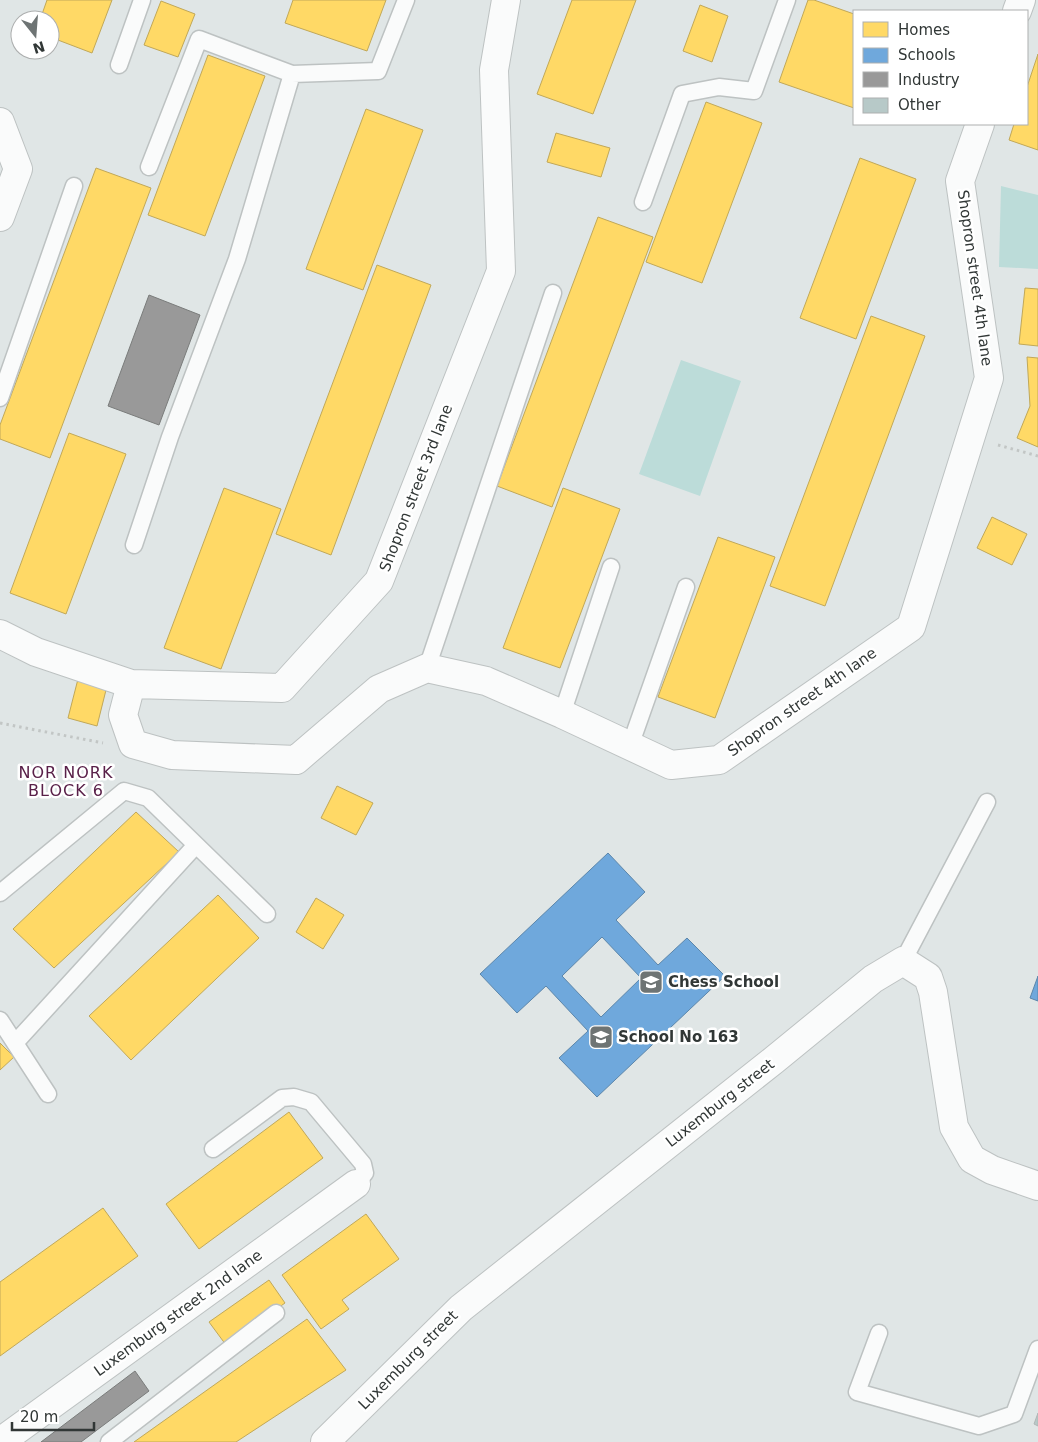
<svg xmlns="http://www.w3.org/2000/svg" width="1038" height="1442" font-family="'DejaVu Sans',sans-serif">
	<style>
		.green { fill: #bcdcd9 }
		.homes { fill: #ffd966; stroke: #c1a858 }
		.schools { fill: #6fa8dc; stroke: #5c86aa; fill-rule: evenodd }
		.industry { fill: #999; stroke: #7a7c7b }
		.building { fill: #b7c9c8; stroke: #b1b6b6 }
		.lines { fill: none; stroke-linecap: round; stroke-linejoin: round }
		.service-casing { stroke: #bdc2c2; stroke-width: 19 }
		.minor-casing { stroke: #bdc2c2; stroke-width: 30 }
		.tertiary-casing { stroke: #bdc2c2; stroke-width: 30 }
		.path { stroke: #c2c6c5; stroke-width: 3; stroke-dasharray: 2.5 4; stroke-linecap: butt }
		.service { stroke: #fafbfb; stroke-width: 16 }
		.minor { stroke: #fafbfb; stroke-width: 28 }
		.tertiary { stroke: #fafbfb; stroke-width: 28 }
		.labels { text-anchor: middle; stroke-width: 5; stroke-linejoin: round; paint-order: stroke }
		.street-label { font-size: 15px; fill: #313736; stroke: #fff }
		.poi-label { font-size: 15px; font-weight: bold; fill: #313736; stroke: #fff; text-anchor: start }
		.neighbourhood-label { font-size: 16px; letter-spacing: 1px; fill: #592049; stroke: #fff }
	</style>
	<rect width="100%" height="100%" fill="#e0e6e6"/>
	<path class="green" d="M1001,186L1038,195V269L999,267Z
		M681,360L741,381L700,496L639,474Z"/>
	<path class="homes" d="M47,0H112L92,53L50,37V20H40Z
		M293,0H386L367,51L285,23Z
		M572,0H636L593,114L537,94Z
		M808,0H814L854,14V108L779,82Z
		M161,1L195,14L178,57L144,45Z
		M700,5L728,16L712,62L683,51Z
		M1038,54V150L1009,140L1014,124H1027V87Z
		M208,55L265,76L205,236L148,215Z
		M706,102L762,123L702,283L646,262Z
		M366,109L423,130L363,290L306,269Z
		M556,133L610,148L601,177L547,162Z
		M860,158L916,179L856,339L800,318Z
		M96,168L151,188L50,458L0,439V425Z
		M598,217L653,237L552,507L497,486Z
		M377,265L431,285L331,555L276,534Z
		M1025,288L1038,289V346L1019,344Z
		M871,316L925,336L825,606L770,586Z
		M1027,357L1038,358V447L1017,438L1030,406Z
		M69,433L126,454L66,614L10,593Z
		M224,488L281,509L221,669L164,648Z
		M563,488L620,509L560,668L503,648Z
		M992,517L1027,534L1012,565L977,548Z
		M718,537L775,557L715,718L658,697Z
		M78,679L107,686L97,726L68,718Z
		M337,786L373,803L356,835L321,818Z
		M136,812L179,852L54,968L13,929Z
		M218,895L259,938L131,1060L89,1016Z
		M316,898L344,915L323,949L296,932Z
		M0,1043L14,1057L0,1070Z
		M289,1112L323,1158L199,1249L166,1204Z
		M103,1208L138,1256L0,1356V1282Z
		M366,1214L399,1259L342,1300L349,1309L321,1329L282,1275Z
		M269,1280L285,1303L226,1345L209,1322Z
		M307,1319L346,1370L236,1442H134Z"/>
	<path class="schools" d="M608,853L645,892L616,920L658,965L687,938L725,976L597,1097L559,1058L588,1031L546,986L517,1013L480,974ZM602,937L641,978L601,1017L562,976Z
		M1038,976V1001L1030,998Z"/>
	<path class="industry" d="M149,295L200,315L159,425L108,406Z
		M135,1371L149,1391L81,1442H41Z"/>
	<path class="building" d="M1038,1413V1426L1034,1424Z"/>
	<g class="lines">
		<g class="service-casing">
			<path id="service" d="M119,65L142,0
				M149,167L199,39L292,74L378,71L406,0
				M643,202L682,94L719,87L754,91L787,0
				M0,398L74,186
				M134,545L170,437L237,259L292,74
				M427,668L553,293
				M562,714L611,567
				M630,746L686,587
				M0,893L124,791L148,798L267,914
				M903,961L987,802
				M0,1020L48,1094
				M15,1043L196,845
				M213,1149L282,1098L294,1097L311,1102L363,1164L365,1173L356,1184
				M879,1333L857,1392L979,1426L1014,1414L1038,1349
				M109,1442L276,1313"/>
		</g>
		<g class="minor-casing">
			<path id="minor" d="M1017,11L1021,0
				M0,122L18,169L0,217
				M0,634L36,652L131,684L282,688L379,581L501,271L494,70L506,0
				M131,684L123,715L133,744L172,755L296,760L379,689L427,668L486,681L562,714L671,765L719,760L911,627L989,378L960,181L980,124
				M0,1442L356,1184"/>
		</g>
		<g class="tertiary-casing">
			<path id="tertiary" d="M325,1442L461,1308L774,1060L873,979L903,961L928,977L933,992L954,1127L972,1159L992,1170L1038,1186"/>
		</g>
		<path class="path" d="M998,445L1038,456
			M0,723L103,743"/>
		<use href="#service" class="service"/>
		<use href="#minor" class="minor"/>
		<use href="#tertiary" class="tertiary"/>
	</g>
	<defs>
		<g id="school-square" transform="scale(1.25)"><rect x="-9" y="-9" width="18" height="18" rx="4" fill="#6e7474" stroke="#fff"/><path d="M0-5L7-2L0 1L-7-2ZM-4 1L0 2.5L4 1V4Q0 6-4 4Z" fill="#fff"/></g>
	</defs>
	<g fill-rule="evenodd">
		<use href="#school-square" x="651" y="982"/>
		<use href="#school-square" x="601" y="1037"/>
	</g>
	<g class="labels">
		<g class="street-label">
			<text transform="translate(975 278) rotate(82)" y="5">Shopron street 4th lane</text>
			<text transform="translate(416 488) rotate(-69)" y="5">Shopron street 3rd lane</text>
			<text transform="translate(802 702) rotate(-35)" y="5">Shopron street 4th lane</text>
			<text transform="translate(720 1103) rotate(-38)" y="5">Luxemburg street</text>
			<text transform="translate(178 1313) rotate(-36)" y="5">Luxemburg street 2nd lane</text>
			<text transform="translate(408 1360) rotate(-45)" y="5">Luxemburg street</text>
		</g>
		<g class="poi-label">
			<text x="668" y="987">Chess School</text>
			<text x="618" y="1042">School No 163</text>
		</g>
		<g class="neighbourhood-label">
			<text x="66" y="778">NOR NORK<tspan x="66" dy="18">BLOCK 6</tspan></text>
		</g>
	</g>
	<rect x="853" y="10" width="175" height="115" fill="#ffffff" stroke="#adafaf"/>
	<rect x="863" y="22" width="25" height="15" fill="#ffd966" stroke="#adafaf"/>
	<text x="898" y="35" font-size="15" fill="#313736">Homes</text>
	<rect x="863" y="48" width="25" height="15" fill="#6fa8dc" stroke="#adafaf"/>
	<text x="898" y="60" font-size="15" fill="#313736">Schools</text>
	<rect x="863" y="72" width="25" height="15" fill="#999999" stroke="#adafaf"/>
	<text x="898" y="85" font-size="15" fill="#313736">Industry</text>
	<rect x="863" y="98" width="25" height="15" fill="#b7c9c8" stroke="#adafaf"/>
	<text x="898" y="110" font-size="15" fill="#313736">Other</text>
	<g transform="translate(35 35) rotate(163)"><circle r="24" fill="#ffffff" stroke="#adafaf"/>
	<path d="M0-4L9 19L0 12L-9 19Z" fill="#6e7474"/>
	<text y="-8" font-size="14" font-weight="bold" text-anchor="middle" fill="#313736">N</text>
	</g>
	<path d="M12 1422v8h82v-8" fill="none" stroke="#313736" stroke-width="2.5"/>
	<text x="20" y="1422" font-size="15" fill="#313736" stroke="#ffffff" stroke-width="4" paint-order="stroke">20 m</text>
</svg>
